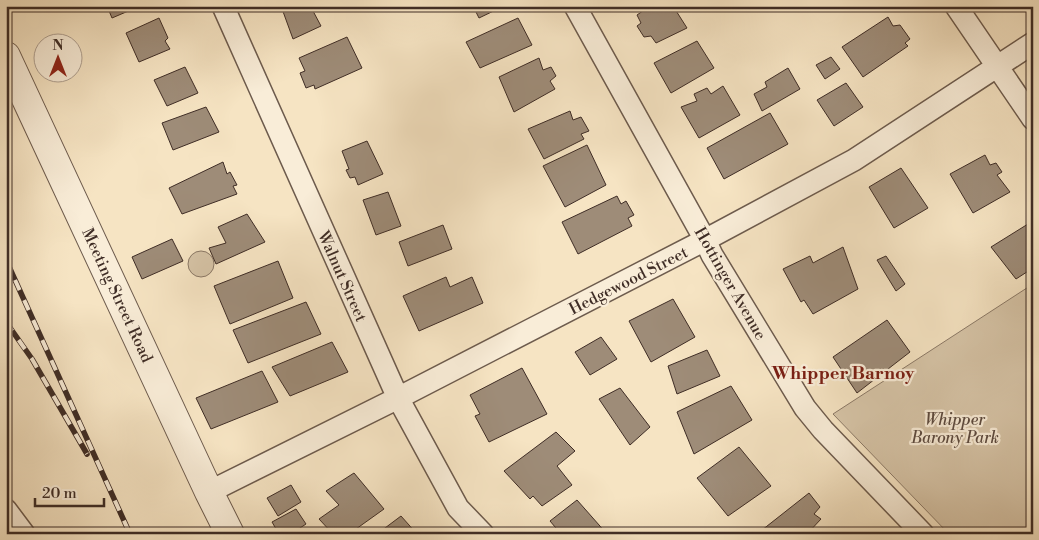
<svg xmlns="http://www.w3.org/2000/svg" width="1039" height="540" font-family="'Libre Bodoni',serif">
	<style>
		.green { fill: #d7c5a8; stroke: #8b7967 }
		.building { fill: #9e8c78; stroke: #3f2d26 }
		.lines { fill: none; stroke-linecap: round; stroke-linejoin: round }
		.minor-casing { stroke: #6d5b4d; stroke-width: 24 }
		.tertiary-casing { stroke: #6d5b4d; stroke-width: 30 }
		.minor { stroke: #f9edd8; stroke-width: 21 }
		.tertiary { stroke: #f9edd8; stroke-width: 28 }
		.rail-casing { stroke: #3f2d26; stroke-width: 5.5 }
		.rail { stroke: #f9edd8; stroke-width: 4; stroke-dasharray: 11; stroke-linecap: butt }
		.labels { text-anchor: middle; stroke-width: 4.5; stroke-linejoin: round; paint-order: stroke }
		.street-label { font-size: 16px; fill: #3f2d26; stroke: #f9edd8 }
		.park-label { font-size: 16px; font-style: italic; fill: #5d4b40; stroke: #f9edd8 }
		.neighbourhood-label { font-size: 18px; font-weight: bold; fill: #7a1f14; stroke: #f9edd8 }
	</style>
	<rect width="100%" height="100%" fill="#f6e4c3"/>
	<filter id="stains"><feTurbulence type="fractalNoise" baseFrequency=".004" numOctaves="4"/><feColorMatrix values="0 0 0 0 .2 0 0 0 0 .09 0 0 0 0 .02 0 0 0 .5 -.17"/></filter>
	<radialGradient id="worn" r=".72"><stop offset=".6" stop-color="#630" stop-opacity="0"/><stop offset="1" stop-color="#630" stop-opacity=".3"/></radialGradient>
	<path class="green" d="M188 264a13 13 0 1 1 26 0a13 13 0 1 1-26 0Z
		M1033,284V534H949L833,414Z"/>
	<path class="building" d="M107,6H140L112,18Z
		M281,6H320V8L313,11L321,26L293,39Z
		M473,6H504L479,18Z
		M650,6H673L687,28L656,43L651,36L644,37L637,26L641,23L637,15Z
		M888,17L893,26L900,25L910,39L905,43L908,46L863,77L842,47Z
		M159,18L168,38L165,41L170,49L139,62L126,33Z
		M518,18L532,45L480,68L466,42Z
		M347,37L362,68L315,89L314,85L306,88L300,73L305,71L299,58Z
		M697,41L714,68L671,93L654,63Z
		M831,57L840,69L825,79L816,65Z
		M539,58L543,70L551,67L556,76L550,81L555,89L514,112L499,77Z
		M185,67L198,93L167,106L154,80Z
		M788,68L800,89L762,111L754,94L767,87L765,82Z
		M846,83L863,107L834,126L817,100Z
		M723,86L740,115L699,138L681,107L697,101L694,94L707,88L711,94Z
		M206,107L219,132L173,150L162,123Z
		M570,111L573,120L581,117L589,131L581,134L584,139L544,159L528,129Z
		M770,113L788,144L724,179L707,148Z
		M367,141L383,174L358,185L355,177L350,178L346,170L349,169L342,151Z
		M587,145L606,185L565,207L543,166Z
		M985,155L990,165L996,163L1002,172L997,175L1010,192L973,213L950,174Z
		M223,162L227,174L230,172L237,185L233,186L237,194L182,214L169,188Z
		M901,168L928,208L894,228L869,187Z
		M388,192L401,226L376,235L363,200Z
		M617,196L621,204L626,201L634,215L628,218L632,226L578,254L562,222Z
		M247,214L265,242L216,264L209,248L226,243L218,227Z
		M1028,224L1033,230V268L1016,279L991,247Z
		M443,225L452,249L408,266L399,242Z
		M172,239L183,261L142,279L132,257Z
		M843,247L858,289L813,314L804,300L801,302L783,269L810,256L813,263Z
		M886,256L905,284L896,291L877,260Z
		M278,261L293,298L230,324L214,286Z
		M446,277L450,287L472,277L483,303L419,331L403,296Z
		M673,299L695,337L651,362L629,321Z
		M306,302L321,334L248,363L233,330Z
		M887,320L910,352L857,393L833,357Z
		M601,337L617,359L590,375L575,352Z
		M332,342L348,372L290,396L272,367Z
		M707,350L720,376L677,394L668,366Z
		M522,368L547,414L489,442L475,416L480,414L470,395Z
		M262,371L278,402L211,429L196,398Z
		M731,386L752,420L694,454L677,412Z
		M620,388L650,427L630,445L599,399Z
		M556,432L575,451L557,466L572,485L542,506L533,496L530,499L504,471Z
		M739,447L771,486L728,516L697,478Z
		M354,473L384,509L349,534H333L319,519L339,505L326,491Z
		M291,485L301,502L278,516L267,498Z
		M809,493L820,507L814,514L821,519L807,534H757Z
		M577,500L607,534H561L550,521Z
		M296,509L306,524L291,534H279L272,522Z
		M401,516L417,534H377Z"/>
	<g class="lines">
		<g class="minor-casing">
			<path id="minor" d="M223,6L398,398L458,508L483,534
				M575,6L705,240L712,255L805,408L823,430L923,534
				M956,6L1033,119
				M209,492L398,398L705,240L854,160L1033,43
				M6,510L24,534"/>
		</g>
		<g class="tertiary-casing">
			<path id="tertiary" d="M6,56L209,492L230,534"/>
		</g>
		<use href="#minor" class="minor"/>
		<use href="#tertiary" class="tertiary"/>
		<g class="rail-casing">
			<path id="rail" d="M6,260L130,534
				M6,322L32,359L87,454"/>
		</g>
		<use href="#rail" class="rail"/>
	</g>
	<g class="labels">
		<g class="street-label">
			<text transform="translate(343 276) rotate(66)" y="6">Walnut Street</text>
			<text transform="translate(628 280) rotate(-27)" y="6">Hedgewood Street</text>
			<text transform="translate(731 283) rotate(60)" y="6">Hottinger Avenue</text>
			<text transform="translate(118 295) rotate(65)" y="6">Meeting Street Road</text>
		</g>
		<g class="park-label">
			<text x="955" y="425">Whipper<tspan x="955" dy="18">Barony Park</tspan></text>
		</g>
		<g class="neighbourhood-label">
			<text x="843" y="379">Whipper Barnoy</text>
		</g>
	</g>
	<rect width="1039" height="540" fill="none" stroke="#f6e4c3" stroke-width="25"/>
	<rect x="8" y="8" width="1024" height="525" fill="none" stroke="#3f2d26" stroke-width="2.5"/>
	<rect x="12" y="12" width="1014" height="515" fill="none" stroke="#3f2d26"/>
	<g transform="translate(58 58)"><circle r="24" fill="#f9edd8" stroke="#afa091"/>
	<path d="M0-4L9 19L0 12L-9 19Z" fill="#8f2418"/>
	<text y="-8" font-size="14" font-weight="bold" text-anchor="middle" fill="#3f2d26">N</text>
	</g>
	<path d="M35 498v8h69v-8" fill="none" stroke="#3f2d26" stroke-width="2.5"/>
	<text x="42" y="498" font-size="15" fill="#3f2d26" stroke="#f9edd8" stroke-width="4" paint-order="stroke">20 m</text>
	<rect width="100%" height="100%" filter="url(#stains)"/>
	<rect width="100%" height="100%" fill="url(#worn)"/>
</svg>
